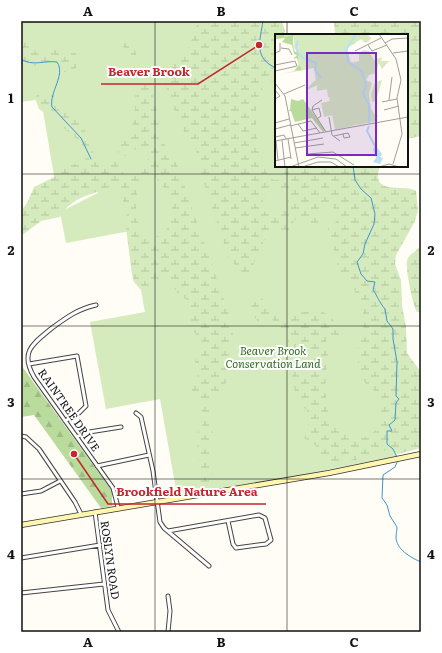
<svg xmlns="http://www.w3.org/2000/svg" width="442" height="653" font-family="Literata,serif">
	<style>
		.grass { fill: #d5ebbd }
		.forest { fill: url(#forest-firs) }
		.wetland { fill: url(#wetland-marsh); fill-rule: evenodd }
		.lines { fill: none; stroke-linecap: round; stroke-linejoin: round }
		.stream { stroke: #3f96cf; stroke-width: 1 }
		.street-casing { stroke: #444; stroke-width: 5 }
		.secondary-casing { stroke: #333; stroke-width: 6 }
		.street { stroke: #fff; stroke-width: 3 }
		.secondary { stroke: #fff6b0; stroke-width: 4.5 }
		.grid { fill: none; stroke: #111; stroke-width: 1; stroke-opacity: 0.55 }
		.labels { text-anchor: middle; stroke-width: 4; stroke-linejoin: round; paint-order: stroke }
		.park-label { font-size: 11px; font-style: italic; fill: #2f6b1f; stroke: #fff }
		.street-label { font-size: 11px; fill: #111; stroke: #fff }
		.inset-river { fill: none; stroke: #b9e0f7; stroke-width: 2 }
		.inset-road { fill: none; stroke: #a09f9a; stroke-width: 1 }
		.view { fill: #7b2cbf; fill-opacity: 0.15; stroke: #7b2cbf; stroke-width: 2 }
		.inset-edge { fill: none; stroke: #111; stroke-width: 2 }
		.leader { fill: none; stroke: #c4262e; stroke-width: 1.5 }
		.callout-dot { fill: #c4262e; stroke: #fff; stroke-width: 1.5 }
		.callout-label { font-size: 12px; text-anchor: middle; font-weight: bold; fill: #c4262e; stroke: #fff; stroke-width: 4; stroke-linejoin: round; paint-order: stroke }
		.neatline { fill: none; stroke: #111; stroke-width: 1.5 }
		.grid-label { font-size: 13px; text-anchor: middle; font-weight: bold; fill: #111 }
	</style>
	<defs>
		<pattern id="forest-firs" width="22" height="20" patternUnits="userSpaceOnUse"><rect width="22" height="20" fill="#b9dc9c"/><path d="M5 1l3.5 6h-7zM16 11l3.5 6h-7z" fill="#9ebc85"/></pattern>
		<pattern id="wetland-marsh" width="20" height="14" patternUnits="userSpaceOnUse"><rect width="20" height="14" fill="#d5ebbd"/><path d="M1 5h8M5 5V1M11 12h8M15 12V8" fill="none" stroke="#b6c8a1"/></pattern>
	</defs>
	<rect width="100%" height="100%" fill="#fffdf5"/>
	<path class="grass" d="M21,21H263L276,68V166H353L393,449L397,456L307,474L308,476L283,480L282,478L177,495L160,399L106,409L90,322L145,312L130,231L66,243L60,212L98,193L95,180L56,188L41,99L21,102Z"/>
	<path class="forest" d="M21,365L112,491V506L101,508L34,415L21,417Z"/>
	<path class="wetland" d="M198,21H282L285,31L283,35H276L274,51L276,53V81L265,83C261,92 256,102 256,112C255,127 259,167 271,178C274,181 278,180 282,179L287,166H380C369,197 405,183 416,191L418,211L414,223L396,255L395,264L401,280L402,305L406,327L407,353L421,372V448L398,454L391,450H387L361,457L355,461L350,459L336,467H329L325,463L316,446L304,438L308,429L309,413C286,392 295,364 287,337C276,332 278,316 264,317L260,326L251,311L252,296C264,294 272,311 281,317L286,316L291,311C295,311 300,313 304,312C306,312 308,310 310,309C324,307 343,326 342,340L337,344L331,336L326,338L328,355L325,389L329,419L335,427L356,438L365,437L375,431L379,421L378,412L383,403C381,392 374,392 367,385C363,381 361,372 359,366C354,349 364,336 364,320C364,306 355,295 352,282L341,278C337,268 338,263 335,253C333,245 329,238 328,229C330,225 333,226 335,223C340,216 335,205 327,205L319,217L317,229L314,230C310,227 310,223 307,220C294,207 290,233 287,239L275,231L270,233L266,237L249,274L245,275L229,259L203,181L196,150L183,130L169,97L164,81L168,62L189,47ZM278,188C292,192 289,206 281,215C272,215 265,215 260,206L268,191Z
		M334,21H414L421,24V136L407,139V35H335Z
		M21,38L28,42L38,54H42L55,47L75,53L77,55L79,66L69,72H62L55,63C42,64 33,70 21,62Z
		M123,40L134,44L137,60C129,58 121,49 123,40Z
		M147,83C161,103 155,144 174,156L229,314L233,334L229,353L238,366L227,377L223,394L210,404V425L213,434L210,447L212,483L210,488L203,489C199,476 198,452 197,437C197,431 201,428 203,423C206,414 197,399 192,393V388L198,379L195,360L202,346V342L191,328L189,309L192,302L180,296L169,281L157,280L144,289H140L134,282L132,275L125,220L127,213L122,198V189L118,187C96,192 72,196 60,217L41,221L21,236V211L27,203L34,187L56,176L64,162L77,165L83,163L86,158L83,146L79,141L60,125L58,121L59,117L53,114L48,115L39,109L35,98L40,91L45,90L53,92L57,104L68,110L85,130L96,161C105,167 107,159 115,158L118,160L119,170L129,177L145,167L149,157C145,151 138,148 130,150L127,155L123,157L119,156C115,144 125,141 131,134L135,109L134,98L141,86ZM152,174C156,176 157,180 160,183C174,199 177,219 162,235L150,238C131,229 131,177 152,174Z
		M421,245V312H417C413,306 405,268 407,261C408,254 418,251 421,245Z"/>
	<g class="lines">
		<path class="stream" d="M263,21C260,41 253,58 276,68
			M21,59C32,67 45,60 57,62C66,75 49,92 52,107L81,138L91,159
			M353,166L355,180L361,189L371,198L375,214L374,224L365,244L363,254L357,262L361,274L367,281L375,282L373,290C378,297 379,302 385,309L387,321L393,329V339L397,362L396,396L399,399L396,403L395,420L389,425L392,431H387V444L393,449L397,457
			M398,460L395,467L383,475L382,498L387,505L390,516L397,527C397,531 396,534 396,537C396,549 411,558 421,562"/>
		<g class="street-casing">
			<path id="street" d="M96,305C78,309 67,317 52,328C34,343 19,351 34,377L113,488L118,507
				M29,364L77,356L86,406L79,413L65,421
				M136,413L141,417L153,471L160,522L164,528L209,566
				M21,436L26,437L39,449L75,502L81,514
				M77,437L83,433L121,427
				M97,466L149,455
				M21,494L41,491L60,481
				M95,512L108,610L119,632
				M168,531L259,515L265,518L271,540L266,544L236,548L233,544L228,521
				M21,558L100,545
				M21,593L104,584
				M168,632L170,611L168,596"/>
		</g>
		<g class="secondary-casing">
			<path id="secondary" d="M21,525L329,473L421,454"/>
		</g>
		<use href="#street" class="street"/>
		<use href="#secondary" class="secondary"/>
	</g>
	<path class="grid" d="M155,21V632M287,21V35M287,166V632M21,174H421M21,326H421M21,479H421"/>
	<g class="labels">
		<g class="park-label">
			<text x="273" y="355">Beaver Brook<tspan x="273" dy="13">Conservation Land</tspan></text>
		</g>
		<g class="street-label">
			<text transform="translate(69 410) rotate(55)" y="4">RAINTREE DRIVE</text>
			<text transform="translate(110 560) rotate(82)" y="4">ROSLYN ROAD</text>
		</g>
	</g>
	<g transform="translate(275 34)">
		<rect width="133" height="133" fill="#fffdf5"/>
		<path d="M9,0H95L71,14L73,26L83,32L91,63L93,88L60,96L57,81L49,83L46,69L55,67L53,55L42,57V52L47,49L41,48L39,34L7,40L27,35L23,26L24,9L20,10L18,2L0,5Z" fill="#d5ebbd"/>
		<path d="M0,0H9V3L18,1V13L20,18H24L23,26L27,36L19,37L24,31L22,24L18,25L22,21L19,20L17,11L7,8L10,4L0,5ZM16,65L23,67L28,65L50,96L48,98L37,84L20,88L16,77H12L15,76Z" fill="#b9dc9c"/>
		<path d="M47,0L63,9L67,8L68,4L70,3L69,8L73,9L79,0H92L96,4L94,7L90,9L82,1L80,10L72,13L76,29L84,27V19L89,16L94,17L99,26L107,23L106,27H114L107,35L104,29L101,39L94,41L91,46L97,49L94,60L96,74L99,80L103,81L101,87L83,91L80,87L77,72L72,65L85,70L83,72L85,86L89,87L92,82L88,75L85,52L74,55L71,62L68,59L58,31L63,20ZM77,31L81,37L75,47L72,36L74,32ZM21,2L27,9L31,10L29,13L23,12L27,23L34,25L32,21L34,19L35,25L44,29L30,26L25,29L26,22L18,13ZM55,32L69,76L65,82L64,95L62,66L53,63L51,48L31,56L38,48L45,44L38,33L52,46L55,43L51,42ZM107,46L101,67L97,68L96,60L100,48Z" fill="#d5ebbd" fill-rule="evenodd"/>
		<path d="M101,112L107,120L105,123L108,124L105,130L98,128L101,124L98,115Z" fill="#b9e0f7"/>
		<path class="inset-river" d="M81,0L71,16L73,28L87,37L91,52L88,60L94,71V89M22,7V17L28,24L41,29L40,36L46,44M94,92L92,97L101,114"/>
		<path class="inset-road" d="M104,0L121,25L126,46L122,64L127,100L118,130M110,9L117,5L133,4M93,11L97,17L112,11M6,14L14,15L17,21M80,17L106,4M0,19L5,17V9M118,19L133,17M0,31L20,27L22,32L0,37M0,49L10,62L24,133M0,56L5,62L0,65M9,60L30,51M47,66L38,72L37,76L51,98M114,66L117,43M107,68L122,65M37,76L44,74L46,82L42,85M109,76L124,72M54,83L57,101L65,107M0,89L14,85M23,90L28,97L42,94M15,92L36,87L45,99M0,95L15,91M59,102L68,100L73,99L75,103L69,104L68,100M0,103L9,101L11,105M13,105L16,125M7,106L10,133M0,107L133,83M1,107L3,126M19,109L48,104M20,114L49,110M33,120L58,118L79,131M0,127L16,123M30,132L43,128H56L64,133M15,133L43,123L61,125L72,133M104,133L114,130L124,133"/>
		<path class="view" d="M32,19H101V121H32Z"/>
		<rect width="133" height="133" class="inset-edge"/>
	</g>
	<path class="leader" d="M259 45L198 84H101M74 454L108 504H266"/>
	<g class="callout-dot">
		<circle cx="259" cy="45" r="4"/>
		<circle cx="74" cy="454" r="4"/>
	</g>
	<g class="callout-label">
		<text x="149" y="76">Beaver Brook</text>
		<text x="187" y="496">Brookfield Nature Area</text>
	</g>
	<rect width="442" height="653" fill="none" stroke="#ffffff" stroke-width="44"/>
	<rect x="22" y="22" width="398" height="609" class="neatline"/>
	<g class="grid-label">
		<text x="88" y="16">A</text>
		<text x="221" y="16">B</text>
		<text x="354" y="16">C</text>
		<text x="11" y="103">1</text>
		<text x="431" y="103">1</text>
		<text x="11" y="255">2</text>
		<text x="431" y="255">2</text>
		<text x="11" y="407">3</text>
		<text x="431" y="407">3</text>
		<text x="11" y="559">4</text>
		<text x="431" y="559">4</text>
		<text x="88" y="647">A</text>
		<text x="221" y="647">B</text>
		<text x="354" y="647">C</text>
	</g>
</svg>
